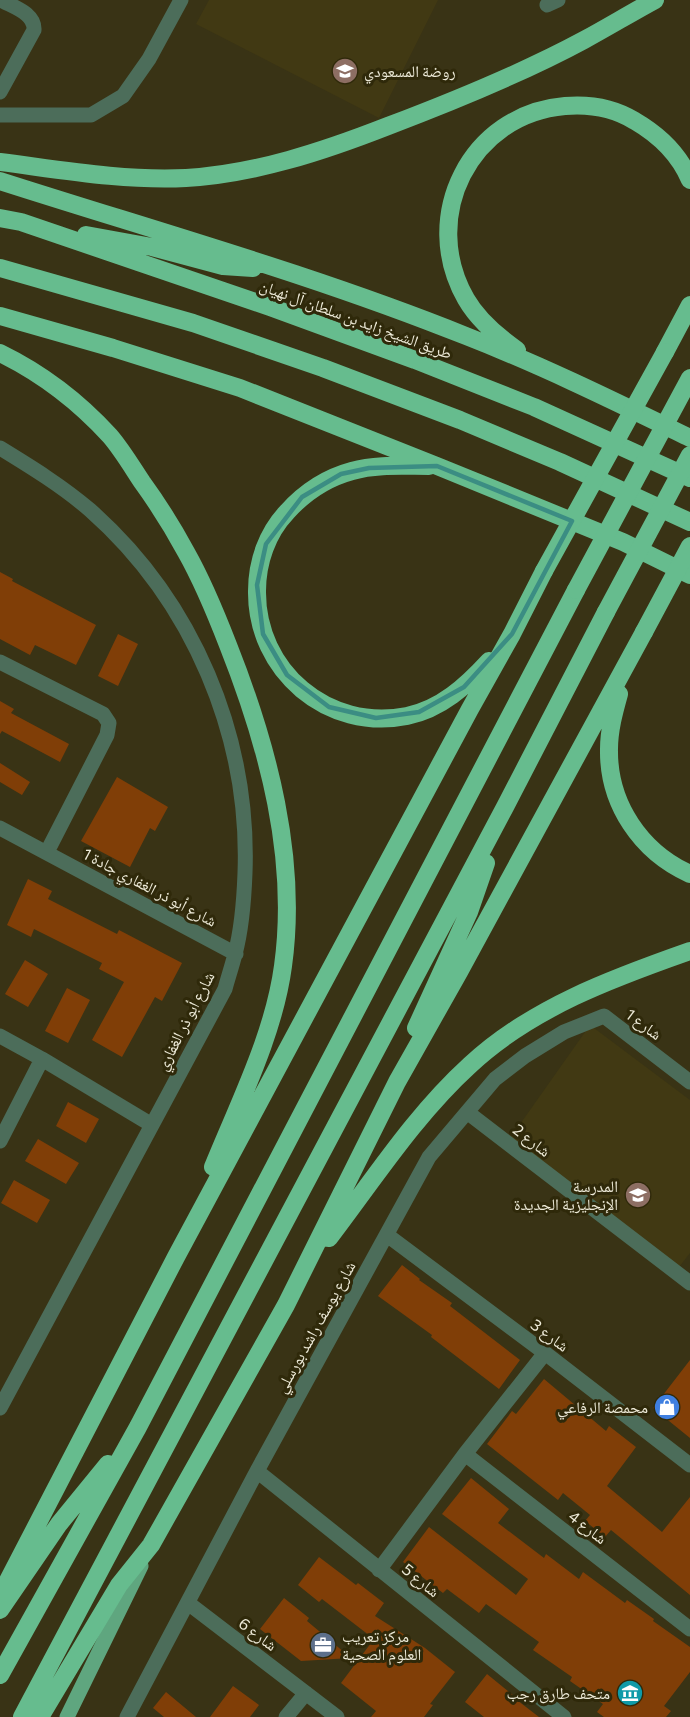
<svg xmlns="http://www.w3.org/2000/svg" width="690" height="1717" font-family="Commissioner,'Noto Naskh Arabic',sans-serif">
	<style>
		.built { fill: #413913 }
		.building { fill: #803e07 }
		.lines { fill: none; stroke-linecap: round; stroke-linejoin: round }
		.minor { stroke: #4c6d5a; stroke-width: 15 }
		.major { stroke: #5fa67f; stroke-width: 15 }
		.highway { stroke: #66bc8e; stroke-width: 18 }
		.highway-bridge { stroke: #66bc8e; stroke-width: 18 }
		.marked { fill: none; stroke: #3b8d83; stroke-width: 4.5; stroke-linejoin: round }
		.labels { text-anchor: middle; stroke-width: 6; stroke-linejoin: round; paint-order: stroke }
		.poi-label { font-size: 16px; fill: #edead8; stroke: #2f290a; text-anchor: end }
		.street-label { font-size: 16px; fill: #edead8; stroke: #2f290a }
	</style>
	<rect width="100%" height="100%" fill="#393315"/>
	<path class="built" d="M209,0H438L379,118L196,24Z
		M590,1025L690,1100V1253L679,1267L511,1137Z"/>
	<path class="building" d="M0,572L13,579L12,581L96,625L76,665L35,645L30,655L0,639Z
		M118,634L138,644L118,686L98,676Z
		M0,701L14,709L11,713L69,744L60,762L2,731L0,734Z
		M0,763L30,782L22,795L0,782Z
		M117,777L168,807L155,831L150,828L130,867L81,841Z
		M28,879L52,891L48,899L117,934L119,930L182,963L162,1001L155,997L122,1057L92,1040L124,982L99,969L102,963L34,929L31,937L7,925Z
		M25,960L48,974L28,1007L5,994Z
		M67,988L90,1000L68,1043L45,1031Z
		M68,1102L99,1119L86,1143L56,1126Z
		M38,1139L79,1163L66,1184L25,1161Z
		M14,1180L50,1200L37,1223L1,1203Z
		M402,1265L420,1279L419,1280L452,1303L450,1306L520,1360L499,1389L431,1337L432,1335L378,1296Z
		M690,1360V1438L653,1408Z
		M544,1379L606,1431L609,1426L636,1447L607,1486L662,1532L690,1497V1595L611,1530L605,1537L585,1521L590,1515L563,1493L558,1500L487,1444L512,1411L516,1414Z
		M471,1478L509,1509L498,1523L544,1558L546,1554L579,1579L583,1572L625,1603L627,1600L654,1619L653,1621L690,1647V1672L664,1706L671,1711L666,1717H604L597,1712L603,1704L570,1681L572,1677L533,1650L539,1642L486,1604L479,1613L447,1589L443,1593L403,1562L429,1527L516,1595L528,1579L442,1514Z
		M319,1557L356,1585L358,1583L384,1603L375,1616L425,1648L455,1672L430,1704L433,1705L424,1717H371L376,1711L341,1683L374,1639L322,1599L319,1602L298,1585Z
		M284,1598L309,1618L307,1621L351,1658L301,1661L260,1629Z
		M487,1674L514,1696L513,1697L539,1717H484L465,1702Z
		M233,1686L259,1705L250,1717H210Z
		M166,1692L196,1717H164L153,1708Z"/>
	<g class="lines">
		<path class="minor" d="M547,5L558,0
			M0,92L34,30C35,13 13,7 1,0
			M0,115H91L123,96L149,59L181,0
			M0,448C31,467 62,486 90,510C193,601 250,736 245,873C244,900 242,928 235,954C232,966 228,978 225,989L0,1408
			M0,662L103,714L109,723L107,735L47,852
			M0,828L236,954
			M0,1036L42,1059L152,1125
			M467,1112L690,1283
			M0,1141L42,1059
			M387,1235L545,1353L690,1465
			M465,1454L690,1629
			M257,1471L564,1717
			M379,1570L465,1454L545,1353
			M188,1603L337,1717
			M127,1717L257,1471L429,1157L495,1079L525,1056L564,1032L604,1016L690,1082
			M286,1717L306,1693"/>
		<path class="major" d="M67,1717L141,1566"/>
		<path class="highway" d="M0,162C62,170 123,181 186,178C255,174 324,151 388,126C454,101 521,74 584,40C608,27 631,13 655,0
			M0,181C156,231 314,275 466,336C543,366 616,402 690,438
			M0,218L21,222L270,307L415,360L534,407L690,478
			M86,235L152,247L223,266L253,268
			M0,268L193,323L323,368L460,420L560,462L690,522
			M0,316L113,348L240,388L437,466L623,542L690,575
			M517,350C497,336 478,320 466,299C419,217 470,114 565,106C589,104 614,108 635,121C659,135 679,154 690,180
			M665,352L690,305
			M0,353C41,373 79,402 110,436C122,450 132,467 142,482C158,504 173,528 186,552C203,582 216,614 228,645C268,746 298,858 283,966C274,1034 239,1103 213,1167
			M429,466C403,466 376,464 352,471C326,478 305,492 287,512C267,533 257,562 257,591C256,671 328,732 407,716C441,709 466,686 489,661
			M619,694C614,712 609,730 609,749C608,804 641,852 690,874
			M416,1028L469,912L486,863
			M329,1238C374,1179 415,1115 470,1065C531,1008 613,978 690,951
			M0,1596L176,1257L470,709L512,634L544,571
			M0,1610L59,1524L108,1464
			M0,1675L138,1427L576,590
			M22,1717L505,807L606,612
			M40,1717L119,1585L151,1545L286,1305L397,1082L459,972L644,632"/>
		<path class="highway-bridge" d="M544,571L665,352
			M576,590L690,378
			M606,612L690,455
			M644,632L690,546"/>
	</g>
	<path class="marked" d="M437,466L572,521L512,634L464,687L419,712L376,718L329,707L287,675L263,634L257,585L266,544L302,497L341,474L369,468Z"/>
	<defs>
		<g id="school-disc" transform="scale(1.35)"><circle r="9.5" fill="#8d6e63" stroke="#2f290a"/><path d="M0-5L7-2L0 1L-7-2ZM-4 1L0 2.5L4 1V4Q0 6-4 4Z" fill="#fff"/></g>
		<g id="shop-disc" transform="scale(1.35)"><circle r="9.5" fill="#3f7fe0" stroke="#2f290a"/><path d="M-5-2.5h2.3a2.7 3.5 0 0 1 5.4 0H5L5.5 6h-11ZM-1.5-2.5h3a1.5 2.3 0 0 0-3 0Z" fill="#fff"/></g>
		<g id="office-disc" transform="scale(1.35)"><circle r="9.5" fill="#5c6f8a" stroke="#2f290a"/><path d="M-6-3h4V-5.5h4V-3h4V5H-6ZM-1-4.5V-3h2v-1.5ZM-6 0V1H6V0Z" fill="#fff"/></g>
		<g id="museum-disc" transform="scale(1.35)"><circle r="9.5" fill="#0f9aa8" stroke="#2f290a"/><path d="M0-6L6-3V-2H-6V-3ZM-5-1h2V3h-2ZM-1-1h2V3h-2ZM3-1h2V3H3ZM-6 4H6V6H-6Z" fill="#fff"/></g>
	</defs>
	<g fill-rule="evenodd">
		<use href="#school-disc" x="345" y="71"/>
		<use href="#school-disc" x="638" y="1195"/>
		<use href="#shop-disc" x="667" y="1407"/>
		<use href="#office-disc" x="323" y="1645"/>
		<use href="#museum-disc" x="630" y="1693"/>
	</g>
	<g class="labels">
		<g class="poi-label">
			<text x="364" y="77" text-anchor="start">روضة المسعودي</text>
			<text x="618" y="1192">المدرسة<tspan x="618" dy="18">الإنجليزية الجديدة</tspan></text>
			<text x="648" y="1413">محمصة الرفاعي</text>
			<text x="342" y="1642" text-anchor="start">مركز تعريب<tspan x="342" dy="18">العلوم الصحية</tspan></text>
			<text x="610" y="1699">متحف طارق رجب</text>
		</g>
		<g class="street-label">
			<text transform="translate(356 319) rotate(20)" y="6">طريق الشيخ زايد بن سلطان آل نهيان</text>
			<text transform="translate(150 887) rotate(28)" y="6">شارع أبو ذر الغفاري جادة 1</text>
			<text transform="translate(185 1021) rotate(-63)" y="6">شارع أبو ذر الغفاري</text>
			<text transform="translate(644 1024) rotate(37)" y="6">شارع 1</text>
			<text transform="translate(532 1140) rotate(38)" y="6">شارع 2</text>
			<text transform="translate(315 1327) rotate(-61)" y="6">شارع يوسف راشد بورسلي</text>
			<text transform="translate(550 1335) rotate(37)" y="6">شارع 3</text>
			<text transform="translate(588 1527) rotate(38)" y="6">شارع 4</text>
			<text transform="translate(421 1580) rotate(39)" y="6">شارع 5</text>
			<text transform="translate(258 1634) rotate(37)" y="6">شارع 6</text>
		</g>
	</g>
</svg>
